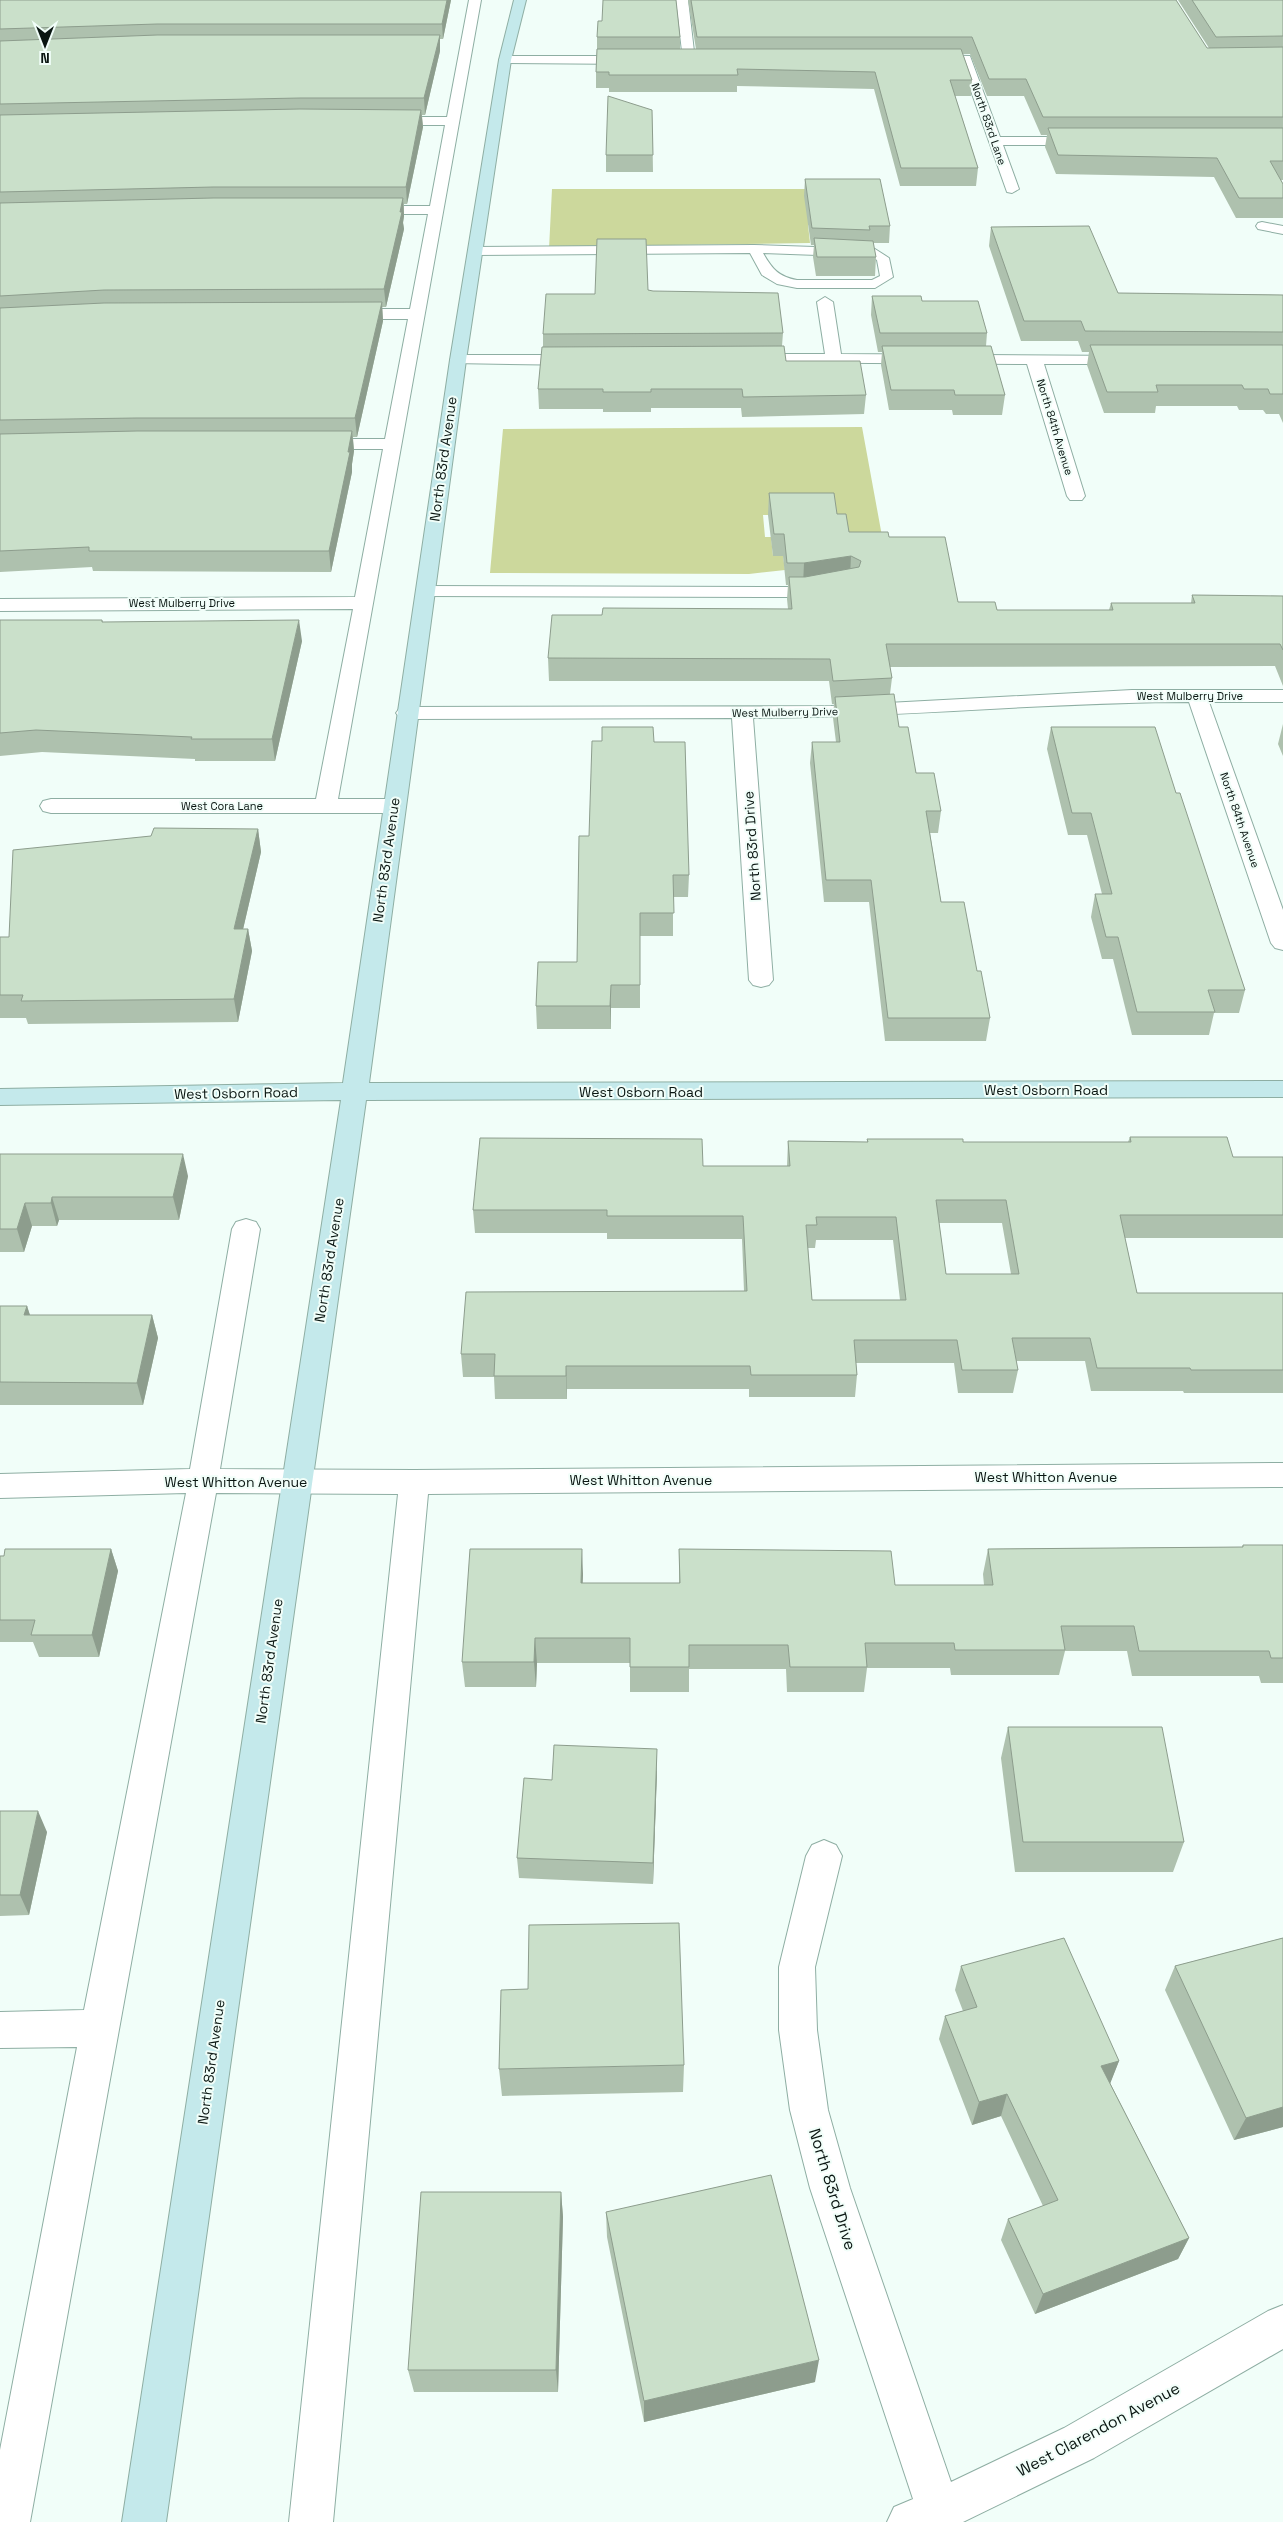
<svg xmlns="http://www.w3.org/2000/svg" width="1283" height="2522" font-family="'Space Grotesk',sans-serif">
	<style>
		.green { fill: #ccd89c }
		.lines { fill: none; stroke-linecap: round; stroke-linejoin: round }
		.lane-casing { stroke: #8eaea3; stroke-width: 2 }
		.street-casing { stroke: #8eaea3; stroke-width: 2 }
		.secondary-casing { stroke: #8eaea3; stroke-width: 2 }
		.lane { fill: #fff; fill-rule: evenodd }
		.street { fill: #fff; fill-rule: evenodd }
		.secondary { fill: #c4e9eb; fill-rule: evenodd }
		.wall { fill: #aec1ae; fill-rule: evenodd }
		.shaded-wall { fill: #8d9d8d }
		.building { fill: #cae0ca; stroke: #8d9d8d; fill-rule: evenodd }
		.labels { text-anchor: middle; stroke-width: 4; stroke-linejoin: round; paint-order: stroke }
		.far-street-label { font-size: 11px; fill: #0a1612; stroke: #f1fef9 }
		.street-label { font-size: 14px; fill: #0a1612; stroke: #f1fef9 }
		.near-street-label { font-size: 16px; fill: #0a1612; stroke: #f1fef9 }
	</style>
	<rect width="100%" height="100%" fill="#f1fef9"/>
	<path class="green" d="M552,189H823L830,225H808L810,243L595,246L549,249Z
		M862,427L884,547H846L832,515H763L765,537H771L773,556H783L785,570L749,574L490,573L503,429Z"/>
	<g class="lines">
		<g class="lane-casing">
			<path id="lane" d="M1262,222L1283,226V234L1258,229L1256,226L1258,223Z
				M754,245L875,249L889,258L893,277L875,288H797L777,284L762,275L750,253L475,255L469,251L475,247ZM763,253L872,257L877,260L880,276L872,280H797C779,277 772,269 763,253Z
				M819,585L827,590L825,593L803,597L424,596L416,591L424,586L803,587Z"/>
		</g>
		<g class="street-casing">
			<path id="street" d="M469,0H481L338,799H394L402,801L405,806L402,811L394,813H51L43,811L40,806L43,801L51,799H316L353,609L0,611V599L355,597L383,449H316L310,448L307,444L310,440L316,439H385L408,319H346L338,314L346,309H410L428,214H366L359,210L366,206H430L445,125H384L378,121L384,117H447Z
				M676,0H688L695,60L689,64L683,60Z
				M929,55L970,56L1000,137H1084L1091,141L1084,145H1003L1019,189L1012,193L1007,192L961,63L925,62L923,59Z
				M505,56H633L639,60L633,64L501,63L499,60L501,57Z
				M825,297L833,302L841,354L1130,356L1132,359L1130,362L1124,364H1044L1085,496L1082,500H1070L1067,496L1027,364L744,362L742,359L744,356L750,354H825L817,302Z
				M458,355H579L587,360L579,365L452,363L450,360L452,357Z
				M1132,690H1283V702H1209L1283,910V950L1275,948L1271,943L1189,702C1043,702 898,718 753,718L773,980L769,985L761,987L753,985L749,980L732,718L406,719L399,717L396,713L399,709L406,707L831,706Z
				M246,1219L256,1222L260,1229L220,1469L414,1470L1283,1463V1487L428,1494L333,2522H289L398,1494L216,1493L30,2522H0V2450L77,2047L0,2048V2012L84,2010L186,1493L0,1498V1474L190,1469L232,1229L236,1222Z
				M824,1840L836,1845L842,1856L815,1967L817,2030L828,2110L850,2188L951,2482L1064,2428L1268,2311L1283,2305V2349L1094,2458L963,2522H887L894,2507L913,2499L810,2188L790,2110L779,2030V1967L806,1856L812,1845Z"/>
		</g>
		<g class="secondary-casing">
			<path id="secondary" d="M514,0H526L511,60L466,360L369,1083L1283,1081V1097L366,1100L166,2522H122L341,1100L0,1105V1089L343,1083L450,360L499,60Z"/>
		</g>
		<use href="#lane" class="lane"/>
		<use href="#street" class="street"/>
		<use href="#secondary" class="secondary"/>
	</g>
	<path class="wall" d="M0,0H451L443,39H440V51L425,115H422L423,127L407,204H404V216L403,222L404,229L386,307H382L383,321L357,437H353L354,451L352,464V472L331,572L93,571L92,567L0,572Z
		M688,0H1176L1207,48H1209L1178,0H1283V180H1281L1283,184V218H1236L1214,177L1056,174L1045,147L1047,135H1041L1024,96H987L970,54H963L972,80L971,96H955L978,168L976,186H900L874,89L737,86V92H609V88H596V72L597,49V37H680V49H696Z
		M652,110L653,172H606V155Z
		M805,179L890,226L889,243H873L876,257L875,276H816L813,257L814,245H811L804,196Z
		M991,227L1118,293L1283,295V423L1279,414H1266L1263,410H1239L1237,406H1156L1155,413H1104L1087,365L1089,352H1082L1078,341H1021L989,246Z
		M648,290L783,333L782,346L786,361L866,395L864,414L742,417L741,408H651V412H603V409H539L538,389L543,347V334L595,294Z
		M872,296L922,301L987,333L986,346L1005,395L1002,415H953L952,410H889L881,365L882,352H878L871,315Z
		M769,493L837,514L849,532L889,537L958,602L997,610H1109L1111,603H1191L1192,595L1283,596V686L1275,666L890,667L892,678L890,694L899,727L916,773L941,811L938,833H930L941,902L977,971L990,1018L986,1041H885L869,902H824L810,763L812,742H836L833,718L834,704H832L829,681H549L548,658L602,615L788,609L787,599L788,585H786L783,556H773L768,515Z
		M0,620H102L103,622L302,641L275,761H195V759L42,752L0,756Z
		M1283,724V756L1278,744Z
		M1051,727L1176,793L1245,990L1239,1013H1214L1209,1035H1132L1113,959H1102L1091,917L1095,894H1102L1087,835H1068L1047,749Z
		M654,742L689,875L688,897H673V936H640V1008H611V1029H537L536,1006L577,962L589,836Z
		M258,829L261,852L243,929H248L252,951L238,1022L28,1024L26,1018H0V937H9Z
		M1130,1137L1233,1157H1283V1238H1125L1137,1293H1283V1393H1184L1183,1391H1091L1085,1361H1016L1018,1370L1013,1393H958L954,1363H856L857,1375L855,1397H749V1389H567V1399H495L494,1377H463L461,1354L744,1291L742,1239H607V1233H475L473,1210L703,1166H787L788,1141L867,1142V1139L963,1142H1128ZM939,1223H1002L1011,1274H946ZM816,1240H893L900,1300H812L808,1248H815Z
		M0,1154L188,1176L179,1220H59L57,1226H32L24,1252H0Z
		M0,1306H27L30,1315H152L158,1338L143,1405H0Z
		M1243,1545H1283V1683H1261L1259,1676H1132L1127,1651H1065L1059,1675H951L950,1668H867L864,1692H787L786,1669H689V1692H630V1663H537L536,1687H465L462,1662L583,1574L582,1583H679V1549L895,1585H984L983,1574L988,1549L1242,1547Z
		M111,1549L118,1571L99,1657H39L33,1642H0V1556Z
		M1008,1727L1184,1842L1173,1872H1015L1001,1758Z
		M657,1771L653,1884L519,1878L517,1858L552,1780Z
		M0,1811L47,1832L29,1915L0,1916Z
		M1283,1938V2127L1234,2140L1165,1990L1175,1966Z
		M961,1966L1119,2061L1110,2083L1189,2238L1178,2259L1035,2314L1001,2240L1008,2219L1043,2206L1001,2116L972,2125L939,2039L945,2016L963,2011L955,1990Z
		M684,2065L683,2092L502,2096L499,2069Z
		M561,2192L563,2217L558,2392H414L408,2370Z
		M606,2212L815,2382L644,2422L607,2237Z"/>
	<path class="shaded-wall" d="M447,0H451L443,39L442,24Z
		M440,35V51L425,115L424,98Z
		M421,110L423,127L407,204L406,187Z
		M403,198L404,216L403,223L404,229L386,307L384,289Z
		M382,302L383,321L357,437L355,418Z
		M352,431L354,451L352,464V472L331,572L329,551Z
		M851,556L850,578L803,585L804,563Z
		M299,620L302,641L275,761L272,739Z
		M258,829L261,852L238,951L234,929Z
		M248,929L252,951L238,1022L234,999Z
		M611,985V1029L610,1006Z
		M183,1154L188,1176L179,1220L173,1197Z
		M52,1197L59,1220L57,1226L51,1203Z
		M25,1203L32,1226L24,1252L17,1229Z
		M27,1306L34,1328L24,1315Z
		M152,1315L158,1338L143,1405L137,1383Z
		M566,1366L567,1389V1399L566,1376Z
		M111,1549L118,1571L99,1657L92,1635Z
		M582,1549L583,1574L582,1608L581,1583Z
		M535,1638L537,1663L536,1687L534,1662Z
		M657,1749V1771L653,1884V1863Z
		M38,1811L47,1832L29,1915L20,1895Z
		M1119,2061L1110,2084L1101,2066Z
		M1007,2094L1001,2116L972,2125L979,2102Z
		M1283,2107V2127L1234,2140L1246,2118Z
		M561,2192L563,2217L558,2392L556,2370Z
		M1189,2238L1178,2259L1035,2314L1043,2294Z
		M819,2360L815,2382L644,2422V2401Z"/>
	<path class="building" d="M0,0H447L442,24H157L0,29Z
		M603,0H676L680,37H597L598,21H602Z
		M691,0H1176L1207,48L1283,47V117H1043L1026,79H989L972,37H697Z
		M1192,0H1283V36L1216,37Z
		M157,35H440L424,98H300L0,104V41Z
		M597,49H961L972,80H950L978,168H901L875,72L737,69L738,75H609V72H596Z
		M608,96L652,110L653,155H606Z
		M300,109L421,110L406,187H213L0,192V115Z
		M1048,128H1283V161H1270L1283,184V198H1239L1217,158L1058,155Z
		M805,179H880L890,226H869L870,230L812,228Z
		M213,198H403L400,212H402L384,289L104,290L0,296V203Z
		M1089,226L1118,293L1283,295V332L1085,331L1081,321H1024L991,227Z
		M814,238L873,241L876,257H817Z
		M597,239H646L648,290L653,291L778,293L783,333L543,334L546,294H595Z
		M872,296H921L922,301H978L987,333H880Z
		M382,302L355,418H136L0,420V308L104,303Z
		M1090,345H1283V394H1270L1268,389H1244L1242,385H1156L1158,392H1107Z
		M784,346L786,361H860L866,395L743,397L742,389H651V392H603V389H538L542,347Z
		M882,346H991L1005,395H955L954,390H891Z
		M137,431H352L348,452H350L329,551H89V547L0,551V434Z
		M769,493H834L837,514H846L849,532H888L889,537H945L958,602H995L997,610H1113L1111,603H1195L1192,595L1283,596V650L1280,644H886L892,678L833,681L830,659L548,658L552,615H602L603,608L792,609L789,577H805L859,567L861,561L851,556L804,563H787L784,534H774Z
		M0,620H102V622L299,620L272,739H191L192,737L36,730L0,733Z
		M894,694L899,727H908L916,773H934L941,811H926L941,902H964L977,971H981L990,1018H888L871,880H826L812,742H840L835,697Z
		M602,727H653L654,742H685L689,875H673L674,913H640V985H611L610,1006H536L538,962H577L579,836H589L592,741H602Z
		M1051,727H1155L1176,793H1180L1245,990H1208L1215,1012H1137L1118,937H1106L1095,894H1112L1091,813H1072Z
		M154,828L258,829L234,929H248L234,999L21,1001L23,995H0V937H9L13,850L151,836Z
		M1130,1137H1227L1233,1157H1283V1215H1120L1137,1293H1283V1370H1191L1190,1368H1097L1090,1338H1012L1018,1370H962L957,1340H854L857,1375H751L750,1366H566V1376H494L495,1354H461L466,1292L747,1291L743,1216H607V1210H473L480,1138L702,1139L703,1166H790L788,1141L868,1142L867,1139H963V1142H1131ZM936,1200H1006L1019,1274H946ZM816,1217H896L906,1300H812L806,1225H817Z
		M0,1154H183L173,1197H52L51,1203H25L17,1229H0Z
		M0,1306H27L24,1315H152L137,1383L0,1382Z
		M1243,1545H1283V1658H1271L1269,1651H1139L1134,1626H1061L1065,1650H955L954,1643H865L867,1667H790L788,1645H689V1667H630V1638H535L534,1662H462L470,1549H582L581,1583H680L679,1549L891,1551L895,1585H993L988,1549L1243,1547Z
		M5,1549H111L92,1635H31L35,1620H0V1556H4Z
		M1008,1727H1162L1184,1842H1023Z
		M554,1745L657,1749L653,1863L517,1858L524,1778L552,1780Z
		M0,1811H38L20,1895H0Z
		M679,1923L684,2065L499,2069L501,1990L528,1989L529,1925Z
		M1064,1938L1119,2061L1101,2066L1189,2238L1043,2294L1008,2219L1058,2200L1007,2094L979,2102L945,2016L977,2007L961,1966Z
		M1283,1938V2107L1246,2118L1175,1966Z
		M771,2175L819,2360L644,2401L606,2212Z
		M421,2192H561L556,2370H408Z"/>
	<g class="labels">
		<g class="far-street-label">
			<text transform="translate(989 124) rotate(71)" y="4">North 83rd Lane</text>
			<text transform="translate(1055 427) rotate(73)" y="4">North 84th Avenue</text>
			<text x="182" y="607">West Mulberry Drive</text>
			<text x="1190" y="700">West Mulberry Drive</text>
			<text transform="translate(785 712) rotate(-1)" y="4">West Mulberry Drive</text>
			<text x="222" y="810">West Cora Lane</text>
			<text transform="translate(1240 820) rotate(71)" y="4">North 84th Avenue</text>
		</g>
		<g class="street-label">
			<text transform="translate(443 459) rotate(-82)" y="5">North 83rd Avenue</text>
			<text transform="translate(752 846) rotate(-94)" y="5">North 83rd Drive</text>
			<text transform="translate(386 860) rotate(-82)" y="5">North 83rd Avenue</text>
			<text x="1046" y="1095">West Osborn Road</text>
			<text x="641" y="1097">West Osborn Road</text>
			<text transform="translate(236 1093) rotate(-1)" y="5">West Osborn Road</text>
			<text transform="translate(329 1260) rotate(-81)" y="5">North 83rd Avenue</text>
			<text x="1046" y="1482">West Whitton Avenue</text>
			<text x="641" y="1485">West Whitton Avenue</text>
			<text x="236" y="1487">West Whitton Avenue</text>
			<text transform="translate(269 1661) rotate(-82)" y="5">North 83rd Avenue</text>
			<text transform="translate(211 2062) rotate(-82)" y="5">North 83rd Avenue</text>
		</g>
		<g class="near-street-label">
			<text transform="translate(833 2189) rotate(73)" y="6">North 83rd Drive</text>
			<text transform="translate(1098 2429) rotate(-28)" y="6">West Clarendon Avenue</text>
		</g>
	</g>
	<g transform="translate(45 45) rotate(180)" stroke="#f1fef9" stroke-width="4" paint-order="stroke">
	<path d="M0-4L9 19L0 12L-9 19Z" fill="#0a1612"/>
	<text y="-8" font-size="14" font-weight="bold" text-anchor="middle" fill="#0a1612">N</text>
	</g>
</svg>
